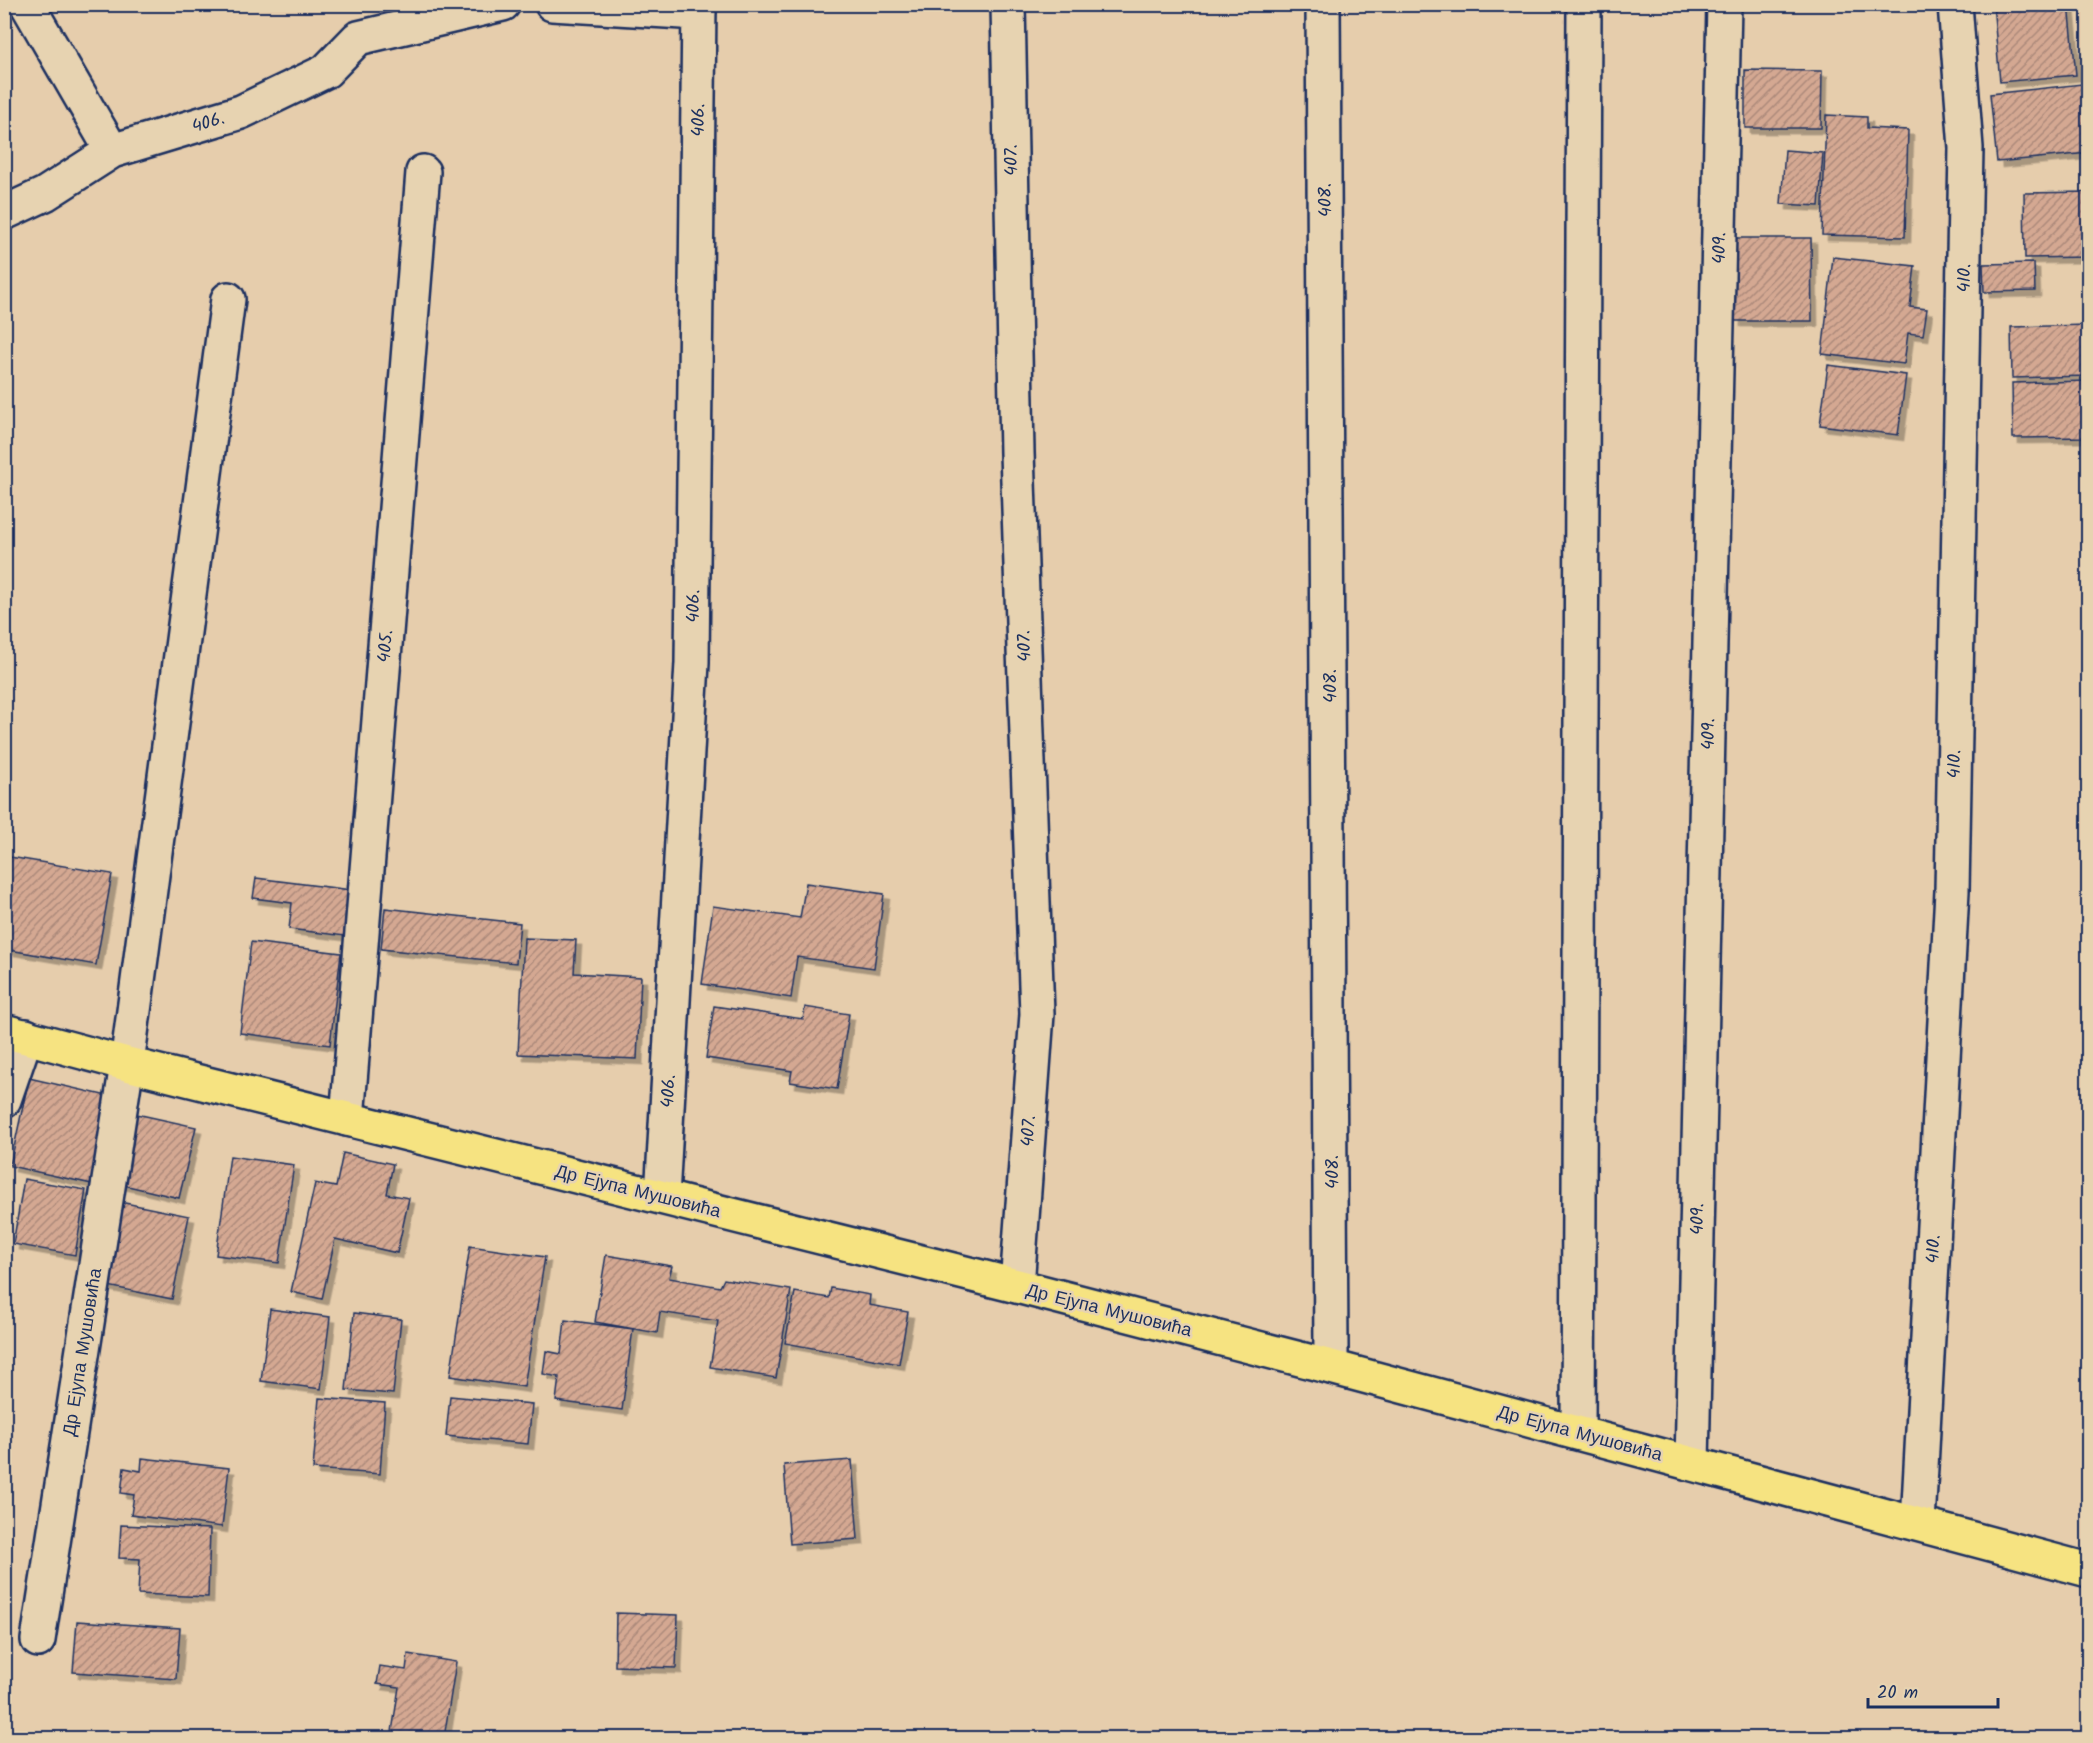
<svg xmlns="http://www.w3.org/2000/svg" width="2093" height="1743" font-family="Kalam,sans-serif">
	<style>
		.building { fill: url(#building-hatch); stroke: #1b2f5e; stroke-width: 1.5; filter: url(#shadow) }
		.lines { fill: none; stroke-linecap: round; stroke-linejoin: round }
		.minor-casing { stroke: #1b2f5e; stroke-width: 38 }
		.major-casing { stroke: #1b2f5e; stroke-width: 38 }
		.minor { stroke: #e7d3b1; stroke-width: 33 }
		.major { stroke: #f6e381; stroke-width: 33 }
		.labels { text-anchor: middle; stroke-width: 5; stroke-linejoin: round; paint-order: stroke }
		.street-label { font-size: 18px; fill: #1b2f5e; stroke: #e7d3b1 }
	</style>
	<defs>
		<pattern id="building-hatch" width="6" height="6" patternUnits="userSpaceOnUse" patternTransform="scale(1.5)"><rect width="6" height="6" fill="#d4a892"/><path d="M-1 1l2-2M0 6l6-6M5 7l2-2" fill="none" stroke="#ab897a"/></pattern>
		<filter id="shadow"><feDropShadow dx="5.5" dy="5.5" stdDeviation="0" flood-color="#0004"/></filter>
	</defs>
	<rect width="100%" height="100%" fill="#e6cdac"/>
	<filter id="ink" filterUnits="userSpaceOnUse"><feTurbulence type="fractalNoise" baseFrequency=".0167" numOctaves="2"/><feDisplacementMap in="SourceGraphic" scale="12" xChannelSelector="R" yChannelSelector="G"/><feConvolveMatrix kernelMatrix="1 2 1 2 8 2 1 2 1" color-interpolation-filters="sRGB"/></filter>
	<g filter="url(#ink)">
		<path class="building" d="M1993,4H2069L2076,75L2000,82Z
			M1745,70L1822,71L1821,128H1745Z
			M2082,84L2088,153L1997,162L1990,94Z
			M1826,115L1867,117V128L1908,130L1905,237L1822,235Z
			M1785,150L1823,153L1819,206L1781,204Z
			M2088,192V257L2025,258L2024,193Z
			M1735,238H1811L1812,321H1735Z
			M1833,257L1915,266L1910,307L1927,309L1923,335L1908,333L1904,364L1822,354Z
			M2034,263L2035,291L1984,292L1983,264Z
			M2088,325V376L2012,378L2011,327Z
			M1828,365L1906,375L1898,435L1820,425Z
			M2088,381V437L2013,438L2012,383Z
			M4,856L112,874L96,965L4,949Z
			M256,878L351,890L345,936L289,929L292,903L253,898Z
			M806,883L884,894L874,968L797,957L791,998L702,984L713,906L800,918Z
			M385,908L520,923L516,963L381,949Z
			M524,938L576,940L574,973L641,977L637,1059L518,1054Z
			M251,942L341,953L330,1045L240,1033Z
			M714,1006L803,1019L805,1007L849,1014L837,1089L790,1082L792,1071L706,1058Z
			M29,1078L112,1097L92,1184L10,1166Z
			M132,1113L196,1127L179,1198L115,1183Z
			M343,1153L393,1164L387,1194L409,1198L397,1253L335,1239L322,1299L291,1292L315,1183L336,1187Z
			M230,1156L294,1165L279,1263L216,1255Z
			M24,1179L86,1190L75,1255L13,1244Z
			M120,1202L189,1216L172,1299L103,1285Z
			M470,1246L545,1257L524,1387L450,1376Z
			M606,1255L672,1266L669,1278L720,1287L724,1279L791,1290L776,1378L710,1367L718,1321L660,1312L657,1333L595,1322Z
			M831,1288L870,1295L869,1305L908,1312L899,1364L785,1343L795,1292L829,1298Z
			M270,1309L330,1317L321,1389L261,1381Z
			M354,1313L401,1319L393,1394L346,1390Z
			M565,1320L633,1329L622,1410L556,1401L559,1377L543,1374L546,1351L561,1354Z
			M450,1396L532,1404L528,1444L446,1436Z
			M319,1398L385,1403L380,1474L313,1469Z
			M142,1458L229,1468L222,1527L131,1515L134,1495L121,1493L124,1468L141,1471Z
			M852,1460L858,1539L790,1544L784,1465Z
			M121,1525L210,1529L208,1597L138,1594L140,1559L119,1558Z
			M616,1613L678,1615L676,1668L615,1666Z
			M77,1621L180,1628L176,1679L73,1672Z
			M408,1654L456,1662L444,1738H391L399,1687L377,1684L380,1666L406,1670Z"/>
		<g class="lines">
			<g class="minor-casing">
				<path id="minor" d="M27,4L112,151
					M552,4L699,13
					M1008,4L1017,453L1037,1014L1017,1286
					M1323,4C1329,459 1332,913 1331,1367
					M4,213L45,194L112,151L241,112L326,71L358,38L503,4
					M4,1100L26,1036
					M347,1119L423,172
					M662,1197L692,663L699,4
					M1578,1432L1584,4
					M1692,1463L1724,4
					M1918,1523L1952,891L1966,148L1955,4
					M38,1640L127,1064L228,299"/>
			</g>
			<g class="major-casing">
				<path id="major" d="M4,1031L127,1064L1017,1286L1331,1367L2088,1570"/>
			</g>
			<use href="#minor" class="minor"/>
			<use href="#major" class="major"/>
		</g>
	</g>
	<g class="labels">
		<g class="street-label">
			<text transform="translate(698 120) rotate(-89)" y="6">406.</text>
			<text transform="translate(208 122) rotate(-17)" y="6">406.</text>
			<text transform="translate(1011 160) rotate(-91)" y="6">407.</text>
			<text transform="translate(1325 200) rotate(-91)" y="6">408.</text>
			<text transform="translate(1719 248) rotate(-89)" y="6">409.</text>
			<text transform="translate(1964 278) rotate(-89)" y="6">410.</text>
			<text transform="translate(693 606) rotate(-89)" y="6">406.</text>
			<text transform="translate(385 646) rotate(-85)" y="6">405.</text>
			<text transform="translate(1024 646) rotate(-92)" y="6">407.</text>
			<text transform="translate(1330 686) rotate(-90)" y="6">408.</text>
			<text transform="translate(1708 734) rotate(-89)" y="6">409.</text>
			<text transform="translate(1954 764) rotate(-89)" y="6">410.</text>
			<text transform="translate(668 1091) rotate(-87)" y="6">406.</text>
			<text transform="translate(1028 1131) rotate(-86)" y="6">407.</text>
			<text transform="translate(1332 1172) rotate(-90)" y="6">408.</text>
			<text transform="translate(638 1191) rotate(14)" y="6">Др Ејупа Мушовића</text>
			<text transform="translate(1697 1219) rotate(-89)" y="6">409.</text>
			<text transform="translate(1933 1249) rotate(-87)" y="6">410.</text>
			<text transform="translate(1109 1310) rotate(14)" y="6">Др Ејупа Мушовића</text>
			<text transform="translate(82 1352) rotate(-81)" y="6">Др Ејупа Мушовића</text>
			<text transform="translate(1580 1433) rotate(15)" y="6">Др Ејупа Мушовића</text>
		</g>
	</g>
	<rect width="2093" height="1743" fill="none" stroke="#e7d3b1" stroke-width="24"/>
	<rect x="12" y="12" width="2069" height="1719" fill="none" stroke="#1b2f5e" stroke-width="2" filter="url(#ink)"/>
	<path d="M1868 1698v9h130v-9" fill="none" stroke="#1b2f5e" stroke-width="3"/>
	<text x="1877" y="1698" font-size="18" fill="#1b2f5e" stroke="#e7d3b1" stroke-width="4.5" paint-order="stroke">20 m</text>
</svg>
